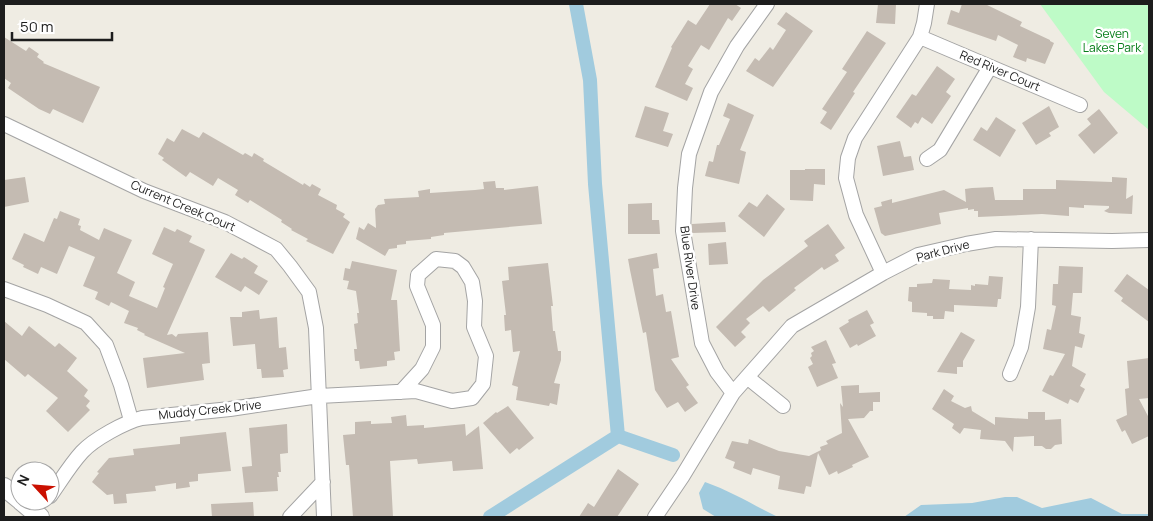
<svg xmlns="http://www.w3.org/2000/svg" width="1153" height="521" font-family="Manrope,sans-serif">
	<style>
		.park { fill: #befbc7 }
		.water { fill: #a1cbde }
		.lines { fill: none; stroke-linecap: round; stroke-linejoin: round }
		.canal { stroke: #a1cbde; stroke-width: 14 }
		.building { fill: #c4bbb2 }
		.minor-casing { stroke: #a4a4a4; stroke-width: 16 }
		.tertiary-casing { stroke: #a4a4a4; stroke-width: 20 }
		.minor { stroke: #fff; stroke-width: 14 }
		.tertiary { stroke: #fff; stroke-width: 18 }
		.labels { text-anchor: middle; stroke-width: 5; stroke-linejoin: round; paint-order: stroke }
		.park-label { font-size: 12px; fill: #087e1b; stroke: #fff }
		.street-label { font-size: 12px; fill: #1d1d1d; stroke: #fff }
	</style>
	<rect width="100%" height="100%" fill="#efece3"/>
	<path class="park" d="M1040,4H1149V130L1104,92Z"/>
	<path class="water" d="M705,482C731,491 753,505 778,517H716L703,509L699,493Z
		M1005,497H1017L1042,508L1091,498L1122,514H1148L1149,517H904L921,505L972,503Z"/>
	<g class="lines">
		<path class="canal" d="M576,4L590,80L595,184L618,436
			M618,436L673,455
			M490,517L618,436"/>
	</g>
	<path class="building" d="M710,4H735L741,8L732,21L728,18L709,50L701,45L688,66L693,69L685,84L693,88L687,101L655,87L672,48L671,47L688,20L696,25Z
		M878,4H896L895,24L876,23Z
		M962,4H985L1022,22L1020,26L1050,40V41L1054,43L1045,64L1027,58L1026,62L1013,57L1018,45L998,35L996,41L947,24L951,10L959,13Z
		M786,12L813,31L773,87L746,71L755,58L759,61L770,47L773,50L786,30L777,24Z
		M867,31L886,43L853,92L855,93L831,130L820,123L827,112L822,109L847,72L842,69Z
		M4,37L26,51L29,47L39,54L37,57L44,62L43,63L100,87L83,123L53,109L50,114L39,109L8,88L11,83L4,78Z
		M937,66L955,79L946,92L951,96L932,124L922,117L918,124L915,122L911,128L896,117L912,94L916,96Z
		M728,103L754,115L740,150L746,152L739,184L705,176L709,161L713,162L717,145H719L730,119L723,116Z
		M645,106L669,113L663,131L673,134L668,147L635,137Z
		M1049,106L1059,127L1049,133L1051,136L1036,145L1022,123Z
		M1099,109L1118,133L1094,154L1078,135L1091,124L1087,119Z
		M996,117L1016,130L1000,157L973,140L981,127L987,131Z
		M182,129L199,138L203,132L243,155L245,153L252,157L254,153L264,159L263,161L303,185L304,183L310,187L312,184L321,189L318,195L337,205L336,209L345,214L343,217L350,222L333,254L306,241L308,239L291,230L292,229L281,222L282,220L250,200L248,203L235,195L238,190L218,178L213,186L190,172L186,177L162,160L164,158L158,154L167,138L174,142Z
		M900,141L904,157L911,156L914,170L883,176L877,146Z
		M805,169H825V185L814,184L813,201L790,200V170H805Z
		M25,177L29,202L4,207V180Z
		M1112,177L1127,178L1126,199L1133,195L1132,214L1109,213L1104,211L1109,208V206L1084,205V208L1069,207V216L1042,214L978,217V211H974V209L968,210V208L939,213L941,224L885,236L881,233L874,208L882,206L881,202L892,199V203L944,190L966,202L965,189L972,188L993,187L995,200H1023V189H1056V180L1112,182Z
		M495,181L496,188H504V190L538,186L542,224L444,233V235L431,237V239L406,241V244L397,245V248L389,249L385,256L356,239L359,227L364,230L368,223L376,228L375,209L378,205L385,204L384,199L419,197L418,191L430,189V193L475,190L484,189L483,182Z
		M767,194L785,209L764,237L738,216L749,202L757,207Z
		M652,203V220H659L660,234H628V204Z
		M60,211L80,219L78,225L81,226L80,230L99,240L104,228L132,240L117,273L135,282L129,296L157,308L165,288L163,287L173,264L152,254L164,227L175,232L177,229L192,236L189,242L204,249L205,250L167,335L172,334L176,337L178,334L208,332L210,363L202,364L204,380L147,388L143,358L185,353L144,335L145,334L137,330L138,328L124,323L129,311L111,302L109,306L95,299L98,292L83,286L95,257L69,246L57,274L41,267L38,274L23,267L24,265L12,259L24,233L44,242L54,218L57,219Z
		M725,222L726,232L692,233V224Z
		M828,224L845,248L835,255L839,261L824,270L822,267L794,288L796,290L769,312L763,306L746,319L750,323L741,332L746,337L735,347L716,327L763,280L808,246L804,241Z
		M726,242L728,264L709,265L708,244Z
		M231,253L242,259L244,257L258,266L254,273L268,281L259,295L245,286L241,292L215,277Z
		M657,253L659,268L653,269L656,296L663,294L666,312L671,311L679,357L671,359L689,385L686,387L698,403L685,412L678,402L667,408L655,390L646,332L643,333L630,270L628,259Z
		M352,261L397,270L391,300H397L400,351L394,352L395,360L387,361V366L360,369L359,361H355L354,349H357L354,324L358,323L357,313H359L356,291L347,289L349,281L343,280L345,268L350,269Z
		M548,263L553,306H551L553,331H555L558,351H561V360L554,383L560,384L557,405L550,403L549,406L516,400L518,387L512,385L520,351L513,352L511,330L505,331L504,315H506L502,281L509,280L508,267Z
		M1059,266L1083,267L1082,293H1073L1071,315L1081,317L1079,333L1085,335L1082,348L1075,346L1072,366L1086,374L1080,386L1085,389L1078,403L1070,399L1068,404L1042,391L1050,375L1053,376L1065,354L1043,349L1047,329L1051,330L1056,306L1052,305L1053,284H1058Z
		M1127,274L1149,290V322L1121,301L1123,298L1114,291Z
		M989,276L1003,277L1001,299H998L997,307L954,305V312L945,311L944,319H933V316H927V313L912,312V302L908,301L909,287H917V284L932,283L933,279L950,280L949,289L971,290V285L975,286V284L988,285Z
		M259,310L260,319L277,317L279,348L286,347L288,369L283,370L284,377L262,378L261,369H257L255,344L233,346L230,317H242V312Z
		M867,310L874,323L870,325L876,336L858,346L857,344L850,348L839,328L849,322L848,320Z
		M4,321L22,336L29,326L55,347L59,343L77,358L67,371L88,390L84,396L90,401L86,406L90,410L68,432L46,411L58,398L28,374L25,377L4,359Z
		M961,332L975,340L963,361V367H957V374L937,372Z
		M826,340L836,363L832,364L838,378L817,387L808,367L813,364L810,358L812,356L811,353L814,351L811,347Z
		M1149,358V398L1139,399L1149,418V436L1132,444L1125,430L1122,432L1116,420L1127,415L1125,389L1129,388L1127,361Z
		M859,385V393L880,392V402H873V411H870L864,418L848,419L869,457L852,465L853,467L838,474L837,471L829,475L818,453L811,487L806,486L804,494L778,489L780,476L753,468L751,475L733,468L735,462L725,458L732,441L748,444L749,439L779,451L809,456L821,450L820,447L828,444L826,441L842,433L840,403L843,407L841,386Z
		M944,389L954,396L951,401L965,408L971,406L972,411L995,425V417L1028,419V412H1045V420L1061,419L1062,444L1055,445L1051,449H1046L1042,446H1034V436L1014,437L1013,452L1005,441L980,439L981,430L964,428L960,434L952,428L954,424L932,409Z
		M508,406L534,438L519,450L517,448L510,454L483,423L496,412L497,413Z
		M406,415L407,426L424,425V428L465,424L466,436L479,426L483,469L453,471L452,461L418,464L417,459L390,461L393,517H353L349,465H346L343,435L355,434V422L371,421V424L392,423L391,417Z
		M287,424L288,453L280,454L281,472H278L279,477H277L278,491L245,493L242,467L252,466L249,428Z
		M226,432L231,471L198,474V481L189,482L190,487L176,489V483L155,486L156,491L126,494L127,503L114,504L113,494L107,495L92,482L99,473L97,472L109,458L134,455L133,449L180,444V437Z
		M618,469L639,484L617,517H579L588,503L594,507Z
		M253,502L254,517H212L211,504Z"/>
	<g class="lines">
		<g class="minor-casing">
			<path id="minor" d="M920,37L1080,105
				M4,124L144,191L225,222L276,249L290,266L309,292L316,328L324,517
				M927,159L940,150L990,67
				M883,273L856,215L846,178L848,158L855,138L920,37L924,23L927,4
				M4,289L47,305L86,323L106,345L121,385L131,420
				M1010,374L1021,347L1028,307L1031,239
				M747,377L783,406
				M733,393L717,372L702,343L683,231L685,188L689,154L711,92L737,46L767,4
				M50,496C60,482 70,465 82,452C94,439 125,422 142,418L230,409L319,396L416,391L452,401L472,398L483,384L486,356L474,327L475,301L472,282L463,267L455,261L436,259L418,275L417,286L433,325V347L422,369L401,392
				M290,517L323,482
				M655,517L682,477L733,393L792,326L883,273L918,255L966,244L996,239L1112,241L1149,240"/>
		</g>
		<g class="tertiary-casing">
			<path id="tertiary" d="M4,487L20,500
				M21,501L40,517"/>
		</g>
		<use href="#minor" class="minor"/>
		<use href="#tertiary" class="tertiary"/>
	</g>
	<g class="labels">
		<g class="park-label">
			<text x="1112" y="38">Seven<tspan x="1112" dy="14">Lakes Park</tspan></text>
		</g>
		<g class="street-label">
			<text transform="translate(1000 71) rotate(23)" y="4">Red River Court</text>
			<text transform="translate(183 206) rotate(23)" y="4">Current Creek Court</text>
			<text transform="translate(943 251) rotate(-15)" y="4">Park Drive</text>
			<text transform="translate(690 268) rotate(82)" y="4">Blue River Drive</text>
			<text transform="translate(210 410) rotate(-6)" y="4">Muddy Creek Drive</text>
		</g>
	</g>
	<rect width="1153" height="521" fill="none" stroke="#1d1d1d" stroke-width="10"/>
	<g transform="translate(35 486) rotate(296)"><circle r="24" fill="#ffffff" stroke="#a5a5a5"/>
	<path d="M0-4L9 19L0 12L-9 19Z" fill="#ca1000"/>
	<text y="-8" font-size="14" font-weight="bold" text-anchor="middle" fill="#1d1d1d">N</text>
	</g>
	<path d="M12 32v8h100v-8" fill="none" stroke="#1d1d1d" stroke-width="2.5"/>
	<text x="20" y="32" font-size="15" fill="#1d1d1d" stroke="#ffffff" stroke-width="4" paint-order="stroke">50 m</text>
</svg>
